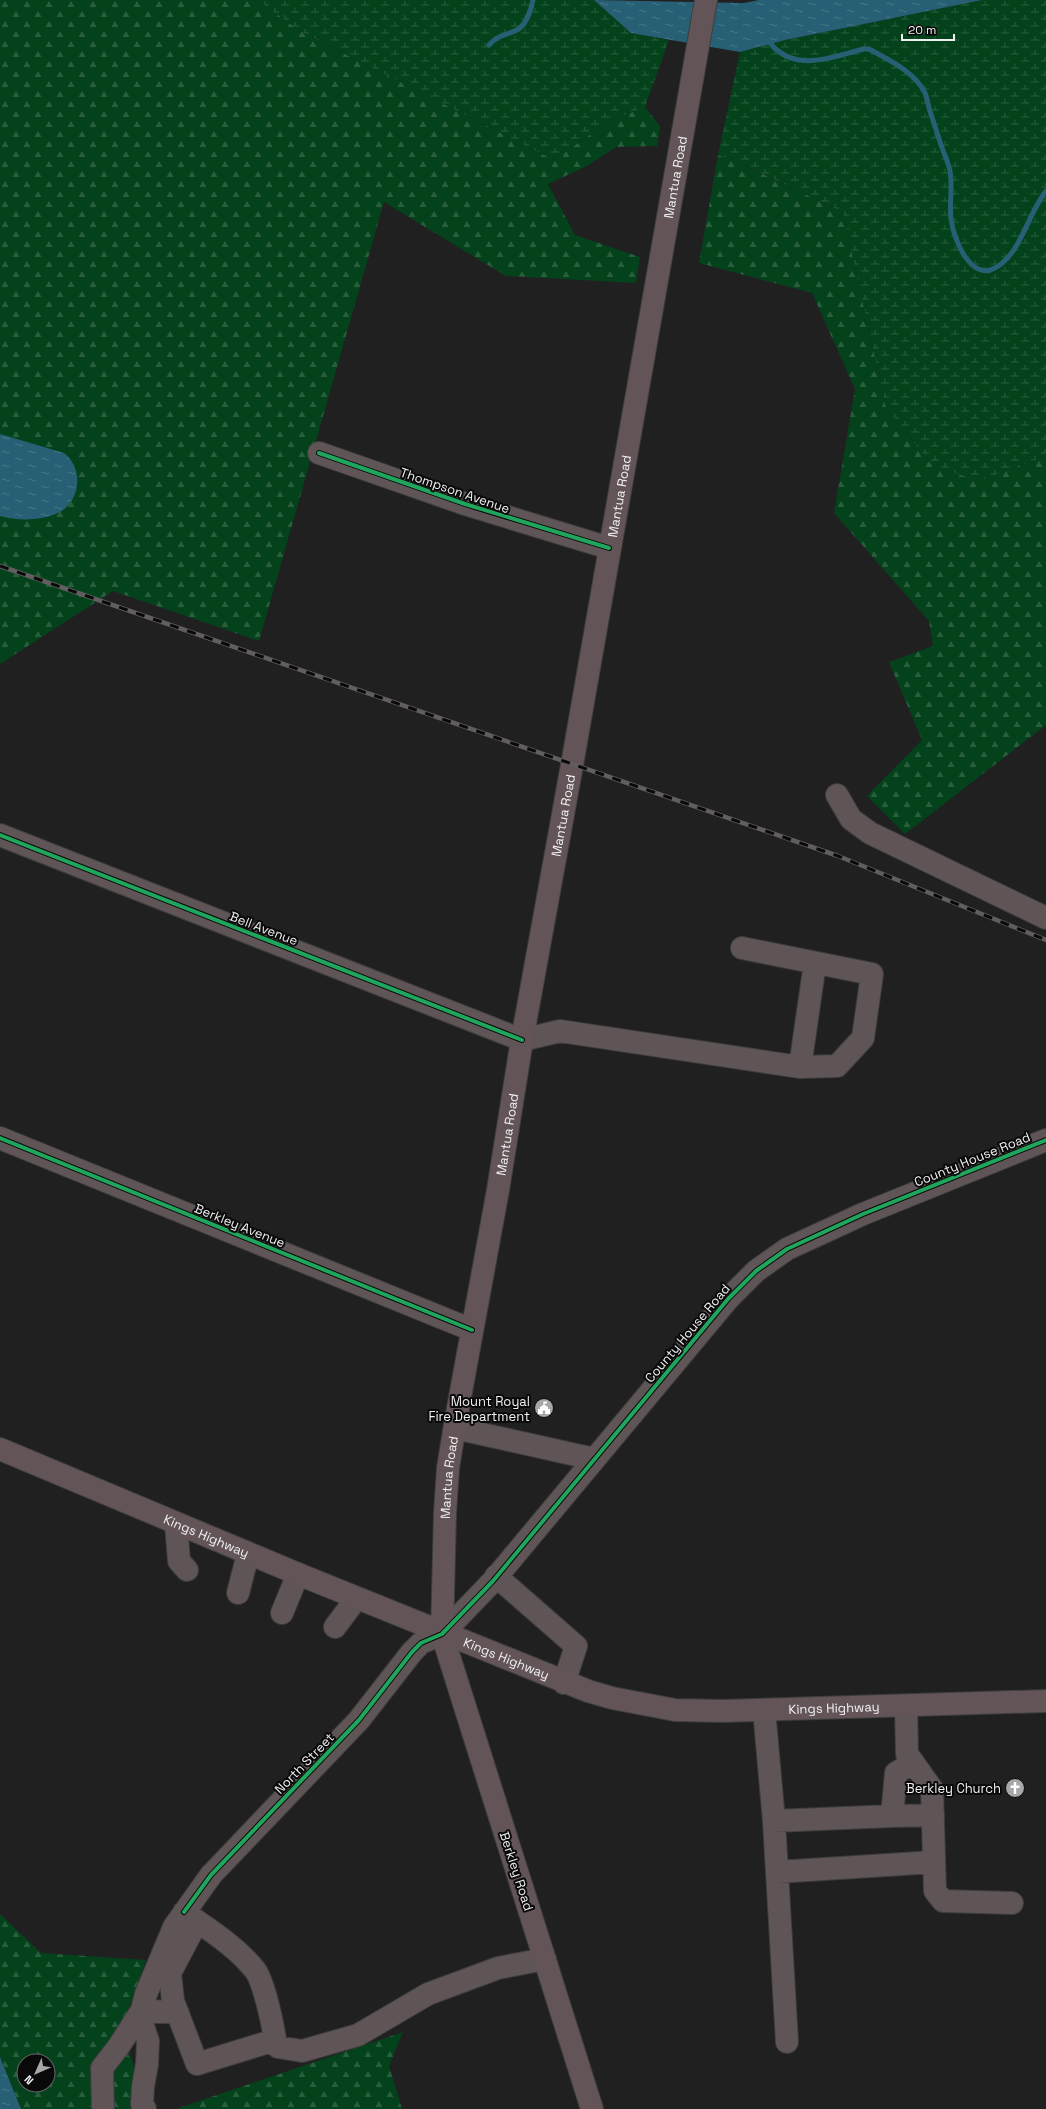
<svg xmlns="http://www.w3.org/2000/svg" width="1046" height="2109" font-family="'Space Grotesk',sans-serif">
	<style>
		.forest { fill: url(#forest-firs); fill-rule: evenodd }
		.wetland { fill: url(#wetland-marsh) }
		.water { fill: url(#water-ripples) }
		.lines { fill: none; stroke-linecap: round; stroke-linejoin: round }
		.stream { stroke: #276075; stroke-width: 5 }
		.minor-casing { stroke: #3d3d3e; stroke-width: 24 }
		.major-casing { stroke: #3d3d3e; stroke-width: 24 }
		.minor { stroke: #5f5456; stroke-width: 22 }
		.major { stroke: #625457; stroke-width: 22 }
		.rail-casing { stroke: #625d5f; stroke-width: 4.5 }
		.rail { stroke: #09090a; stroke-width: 3; stroke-dasharray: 9; stroke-linecap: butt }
		.cycleway-casing { stroke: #09090a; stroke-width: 6 }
		.cycleway { stroke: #20a55d; stroke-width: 4 }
		.labels { text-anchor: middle; stroke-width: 4; stroke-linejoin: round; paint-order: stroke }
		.street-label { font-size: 13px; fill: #f0f0f2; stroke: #09090a }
		.poi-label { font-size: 13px; fill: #f0f0f2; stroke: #09090a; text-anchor: end }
	</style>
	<defs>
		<pattern id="forest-firs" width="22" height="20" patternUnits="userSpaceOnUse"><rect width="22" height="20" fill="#04421c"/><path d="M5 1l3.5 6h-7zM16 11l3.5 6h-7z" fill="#295e3d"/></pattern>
		<pattern id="wetland-marsh" width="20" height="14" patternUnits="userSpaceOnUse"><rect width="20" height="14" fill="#04421c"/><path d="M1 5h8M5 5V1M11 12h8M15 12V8" fill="none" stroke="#295e3d"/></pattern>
		<pattern id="water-ripples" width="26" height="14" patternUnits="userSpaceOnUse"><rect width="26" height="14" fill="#276075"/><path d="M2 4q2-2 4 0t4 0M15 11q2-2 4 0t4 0" fill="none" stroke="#477789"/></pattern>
	</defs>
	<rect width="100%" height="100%" fill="#202021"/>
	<path class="forest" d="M0,0H258L300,31L554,160L609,121L645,107L660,126L657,146L616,147L587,166L548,184L575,235L640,257L636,283L506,276L384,202L259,641L113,591L0,664Z
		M718,155L736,161L843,212L886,407L932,465L978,480L1046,456V725L905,834L867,796L922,740L889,662L933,646L929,621L834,513L855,389L812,293L699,263Z
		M0,1914L41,1953L146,1960L127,2013L125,2038L147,2109H21L0,2057ZM24,2061H48V2085H24Z
		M403,2032L389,2066L402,2109H176Z"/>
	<path class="wetland" d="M258,0H594L631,33L669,40L645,107L609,121L554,160L300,31Z
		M982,0H1046V456L978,481L932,465L886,407L843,212L736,161L718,155L740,52L785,40Z"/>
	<path class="water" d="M594,0L744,3L759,0H982L785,40L740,52L631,33Z
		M0,434L64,453C84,468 81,502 58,513C39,521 19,521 0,516Z
		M0,2057L21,2109H0Z"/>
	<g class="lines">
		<path class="stream" d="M767,39C792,75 830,57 864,49H869C889,60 915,72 925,93C927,98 928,103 929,108C933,120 937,133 941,145C944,154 948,161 950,171C953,187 949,203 951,219C953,237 970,282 995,268C1021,254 1028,213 1046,191
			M489,45C499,34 505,36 517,30C526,25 531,10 533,0"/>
		<g class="minor-casing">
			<path id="minor" d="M319,453L465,504L609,548
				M837,795L851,819L870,833L1046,918
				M0,835L522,1040L560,1031L800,1067L837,1066L863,1038L872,974L742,948
				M800,1067L815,963
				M0,1138L472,1330
				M455,1428L594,1459
				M176,1524L179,1561L187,1570
				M496,1576L576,1646L564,1683
				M238,1593L248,1554
				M282,1613L298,1574
				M335,1627L356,1599
				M906,1706L907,1754L932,1789L935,1891L943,1901L1012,1903
				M764,1710L774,1821L787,2042
				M892,1816L933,1815
				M774,1821L892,1816L896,1773L913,1762
				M777,1872L934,1862
				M184,1912C208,1929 236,1946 255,1970C264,1982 273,2025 275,2040L197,2064L173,2001L170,1973L197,1922
				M275,2040L278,2047L302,2051L358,2035L428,1994L498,1968L545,1959
				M103,2109L102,2068L119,2046L142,2010L178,2013
				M145,2109L142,2104L143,2087L147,2064L148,2041L140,2017L146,1994L174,1927L211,1875L359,1720L412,1652L421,1643L442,1634L493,1581L728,1299L756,1271L787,1249L863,1214L1046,1140"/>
		</g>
		<g class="major-casing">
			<g id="major">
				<path id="s1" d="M0,1449L298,1574L588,1691L612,1698L675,1710L722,1711L1046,1701"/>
				<path id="s2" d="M592,2109L442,1634L445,1513L448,1468L456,1419L498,1190L522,1040L572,765L706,0"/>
			</g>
		</g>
		<use href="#minor" class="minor"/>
		<use href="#major" class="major"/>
		<g class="rail-casing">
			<path id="rail" d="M0,566L838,856L1046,940"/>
		</g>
		<use href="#rail" class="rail"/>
		<g class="cycleway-casing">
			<path id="cycleway" d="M319,453L465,504L609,548
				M0,835L522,1040
				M0,1138L472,1330
				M184,1912L211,1875L359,1720L412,1652L421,1643L442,1634L493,1581L728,1299L756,1271L787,1249L863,1214L1046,1140"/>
		</g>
		<use href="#cycleway" class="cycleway"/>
	</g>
	<defs>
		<g id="civic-disc" transform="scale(1)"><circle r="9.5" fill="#a7a7a9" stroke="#09090a"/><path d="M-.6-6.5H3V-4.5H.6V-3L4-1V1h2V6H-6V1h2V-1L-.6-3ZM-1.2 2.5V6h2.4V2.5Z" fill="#fff"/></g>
		<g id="church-disc" transform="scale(1)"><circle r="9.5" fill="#a7a7a9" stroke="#09090a"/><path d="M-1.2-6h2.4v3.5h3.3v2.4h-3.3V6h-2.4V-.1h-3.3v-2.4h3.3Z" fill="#fff"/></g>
	</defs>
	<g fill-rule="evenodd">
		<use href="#civic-disc" x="544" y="1408"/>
		<use href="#church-disc" x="1015" y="1788"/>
	</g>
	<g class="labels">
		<g class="street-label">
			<text dy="5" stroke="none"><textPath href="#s2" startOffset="1975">Mantua Road</textPath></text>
			<text transform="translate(455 490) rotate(19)" y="5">Thompson Avenue</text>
			<text dy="5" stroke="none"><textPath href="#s2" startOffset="1651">Mantua Road</textPath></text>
			<text dy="5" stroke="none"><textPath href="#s2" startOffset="1327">Mantua Road</textPath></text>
			<text transform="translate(264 928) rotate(21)" y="5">Bell Avenue</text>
			<text dy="5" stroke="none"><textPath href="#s2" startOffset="1003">Mantua Road</textPath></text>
			<text transform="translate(972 1159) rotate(-22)" y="5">County House Road</text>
			<text transform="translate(240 1225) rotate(22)" y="5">Berkley Avenue</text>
			<text transform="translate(687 1333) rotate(-50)" y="5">County House Road</text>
			<text dy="5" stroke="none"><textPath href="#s2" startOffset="655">Mantua Road</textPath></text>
			<text dy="5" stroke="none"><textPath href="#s1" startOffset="224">Kings Highway</textPath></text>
			<text dy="5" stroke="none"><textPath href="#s1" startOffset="548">Kings Highway</textPath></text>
			<text dy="5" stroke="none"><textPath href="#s1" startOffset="884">Kings Highway</textPath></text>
			<text transform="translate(304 1763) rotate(-46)" y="5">North Street</text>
			<text transform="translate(517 1871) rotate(72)" y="5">Berkley Road</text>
		</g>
		<g class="poi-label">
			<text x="530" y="1406">Mount Royal<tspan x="530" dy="15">Fire Department</tspan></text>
			<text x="1001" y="1793">Berkley Church</text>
		</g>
	</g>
	<g transform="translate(36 2073) rotate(225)"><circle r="19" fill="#09090a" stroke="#656567"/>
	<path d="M0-3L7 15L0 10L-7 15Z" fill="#a7a7a9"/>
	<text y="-6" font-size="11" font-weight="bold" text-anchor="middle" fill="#f0f0f2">N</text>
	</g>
	<path d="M902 34v6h52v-6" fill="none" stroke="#f0f0f2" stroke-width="2"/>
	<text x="908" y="34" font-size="12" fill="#f0f0f2" stroke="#09090a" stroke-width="3" paint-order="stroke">20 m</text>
</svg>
